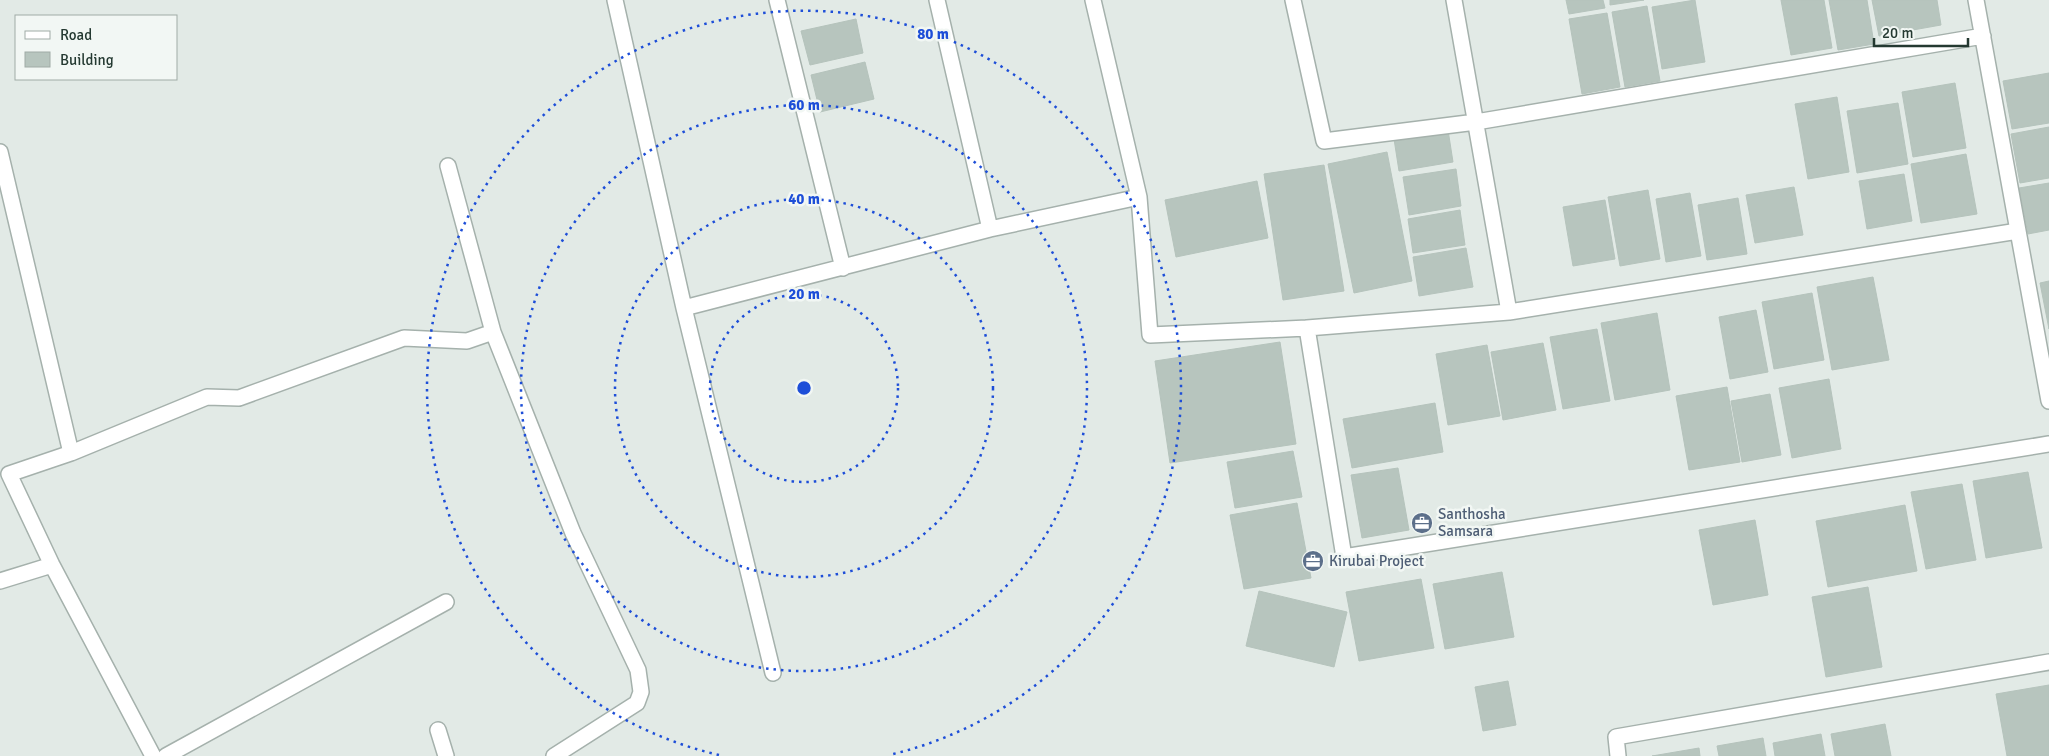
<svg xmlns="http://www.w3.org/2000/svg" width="2049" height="756" font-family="Signika,sans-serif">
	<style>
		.building { fill: #b7c5be; stroke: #b5c3bc }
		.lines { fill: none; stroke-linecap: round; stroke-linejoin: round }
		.minor-casing { stroke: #a5b1ac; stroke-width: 18 }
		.minor { stroke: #fff; stroke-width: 15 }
		.ring { fill: none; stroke: #1d4ed8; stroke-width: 2.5; stroke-dasharray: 2.5 5 }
		.labels { text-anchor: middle; stroke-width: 5; stroke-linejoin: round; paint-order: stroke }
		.service-label { font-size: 15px; fill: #4e5e75; stroke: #f2f7f4; text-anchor: start }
		.centre { fill: #1d4ed8; stroke: #f2f7f4; stroke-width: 2.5 }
		.ring-label { font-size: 15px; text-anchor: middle; font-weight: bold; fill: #1d4ed8; stroke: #f2f7f4; stroke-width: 5; stroke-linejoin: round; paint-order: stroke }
	</style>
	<rect width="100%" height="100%" fill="#e2eae6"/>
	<path class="building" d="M1566,0H1603L1605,8L1569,14Z
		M1610,0H1644L1610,5Z
		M1695,0L1705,62L1662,69L1652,7Z
		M1781,0H1824L1832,48L1791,55Z
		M1829,0H1867L1874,44L1838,50Z
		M1872,0H1937L1941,25L1879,36Z
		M1647,6L1660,81L1625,87L1612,12Z
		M1607,13L1620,87L1582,94L1569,19Z
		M856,19L863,53L810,65L801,31Z
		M865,62L874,99L820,112L811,75Z
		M2049,73V123L2012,129L2003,81Z
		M1955,83L1966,148L1913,157L1902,92Z
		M1837,97L1849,172L1808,179L1795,104Z
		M1898,103L1908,164L1857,173L1847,111Z
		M2049,127V178L2020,183L2011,134Z
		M1448,130L1453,162L1399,171L1394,139Z
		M1387,152L1412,281L1354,293L1328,164Z
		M1966,154L1977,214L1921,223L1911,164Z
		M1324,165L1344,291L1283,300L1264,174Z
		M1456,169L1461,206L1409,215L1403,177Z
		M1904,174L1912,221L1867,229L1859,181Z
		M1257,181L1268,238L1176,257L1165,200Z
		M2049,183V230L2028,234L2019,188Z
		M1794,187L1803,235L1755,243L1746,195Z
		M1648,190L1660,259L1620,266L1608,197Z
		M1690,193L1701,256L1666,262L1656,199Z
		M1738,198L1747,254L1707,260L1698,205Z
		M1605,200L1615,259L1573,266L1563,207Z
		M1460,210L1465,245L1413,253L1408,219Z
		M1466,248L1473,287L1419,296L1413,257Z
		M1873,277L1889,360L1832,370L1817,287Z
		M2049,281V329L2040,283Z
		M1812,293L1824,360L1774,369L1762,302Z
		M1756,310L1768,372L1730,379L1719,317Z
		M1657,313L1670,390L1615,400L1601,323Z
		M1597,329L1610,401L1563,409L1550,337Z
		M1280,342L1296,444L1170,463L1155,361Z
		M1543,343L1556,410L1503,420L1491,352Z
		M1487,345L1500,416L1448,425L1436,354Z
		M1829,379L1841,449L1792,458L1779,388Z
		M1727,387L1740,462L1689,470L1676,396Z
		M1770,394L1781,455L1742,462L1731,401Z
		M1435,403L1443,452L1352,468L1343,419Z
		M1293,451L1302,497L1235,508L1227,462Z
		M1398,468L1409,530L1362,538L1351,475Z
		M2028,472L2042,548L1986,558L1973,481Z
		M1962,484L1976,560L1926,569L1911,492Z
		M1297,503L1311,578L1244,589L1230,515Z
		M1905,505L1917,571L1828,587L1816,521Z
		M1755,520L1768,595L1713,605L1699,530Z
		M1502,572L1514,637L1445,649L1433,584Z
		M1421,579L1434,648L1359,661L1346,592Z
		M1868,587L1882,667L1826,677L1812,597Z
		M1259,591L1347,612L1334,667L1246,646Z
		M1508,681L1516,725L1483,731L1475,687Z
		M2049,685V756H2007L1996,694Z
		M1885,724L1891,756H1835L1831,734Z
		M1821,734L1825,756H1775L1773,743Z
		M1763,738L1766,756H1719L1717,746Z
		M1699,748L1700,756H1652Z"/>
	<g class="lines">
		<g class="minor-casing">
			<path id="minor" d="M615,0L684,308L773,673
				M777,0L843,268
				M937,0L990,229
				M1093,0L1139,197L1150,335L1307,328L1509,312L2018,231
				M1293,0L1324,141L1476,122L1983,36
				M1454,0L1509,312
				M1976,0L2049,401
				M0,152L71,453
				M448,166L493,332L573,533L638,670L641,692L637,703L554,756
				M684,308L990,229L1139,197
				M1307,328L1344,557L2049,444
				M0,581L52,565
				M438,730L446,756
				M153,756L52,565L9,474L71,453L207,397L239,398L404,338L467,341L493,332
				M166,756L446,602
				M1618,756L1616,737L2049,662"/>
		</g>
		<use href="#minor" class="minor"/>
	</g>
	<g class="ring">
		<circle cx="804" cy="388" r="94"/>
		<circle cx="804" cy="388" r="189"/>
		<circle cx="804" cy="388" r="283"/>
		<path d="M719 755A377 377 0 1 1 889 755"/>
	</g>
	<defs>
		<g id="office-disc" transform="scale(1.125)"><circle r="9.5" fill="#5c6f8a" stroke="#f2f7f4"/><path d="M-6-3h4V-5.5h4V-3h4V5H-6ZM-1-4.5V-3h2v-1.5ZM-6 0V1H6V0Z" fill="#fff"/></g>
	</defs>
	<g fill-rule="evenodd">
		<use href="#office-disc" x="1422" y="523"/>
		<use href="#office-disc" x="1313" y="561"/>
	</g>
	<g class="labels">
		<g class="service-label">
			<text x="1438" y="519">Santhosha<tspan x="1438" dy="17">Samsara</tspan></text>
			<text x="1329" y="566">Kirubai Project</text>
		</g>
	</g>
	<circle cx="804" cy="388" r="8" class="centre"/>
	<g class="ring-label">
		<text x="933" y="39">80 m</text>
		<text x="804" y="110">60 m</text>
		<text x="804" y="204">40 m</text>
		<text x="804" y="299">20 m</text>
	</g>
	<rect x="15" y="15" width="162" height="65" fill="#f2f7f4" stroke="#a0aba6"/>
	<rect x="25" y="31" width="25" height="8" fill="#ffffff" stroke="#a0aba6"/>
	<text x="60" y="40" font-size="15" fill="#243931">Road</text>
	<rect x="25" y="52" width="25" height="15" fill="#b7c5be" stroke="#a0aba6"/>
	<text x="60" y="65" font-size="15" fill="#243931">Building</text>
	<path d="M1874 38v8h94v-8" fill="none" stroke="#243931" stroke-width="2.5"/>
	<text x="1882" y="38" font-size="15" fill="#243931" stroke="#f2f7f4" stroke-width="4" paint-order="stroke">20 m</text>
</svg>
